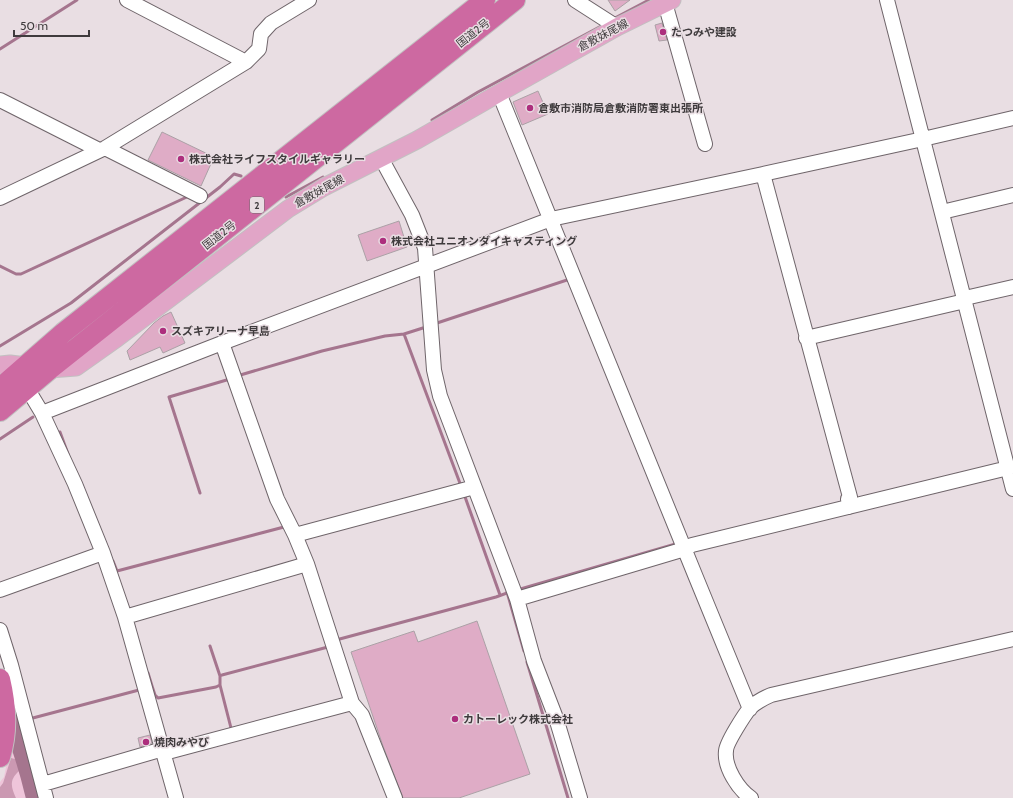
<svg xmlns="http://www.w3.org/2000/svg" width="1013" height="798" font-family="Cabin,'Noto Sans JP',sans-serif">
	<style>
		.green { fill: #efc5da }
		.forest { fill: #cb99b2 }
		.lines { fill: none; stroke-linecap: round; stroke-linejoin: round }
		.stream { stroke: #a5758e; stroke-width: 3 }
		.river { stroke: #a5758e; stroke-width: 18 }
		.building { fill: #dfacc6; stroke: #aba1a6 }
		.minor-casing { stroke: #6f656a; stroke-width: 16 }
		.major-casing { stroke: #c2c0c1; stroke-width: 19 }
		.highway-casing { stroke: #c2c0c1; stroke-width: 22 }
		.minor { stroke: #fff; stroke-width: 14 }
		.major { stroke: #e1a5c7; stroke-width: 17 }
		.highway { stroke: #cd69a1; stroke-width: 20 }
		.poi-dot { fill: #ad2e7d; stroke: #e9dee3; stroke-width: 1.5 }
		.labels { text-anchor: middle; stroke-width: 3; stroke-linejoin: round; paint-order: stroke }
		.shield { fill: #e9dee3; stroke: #726c6f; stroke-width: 1 }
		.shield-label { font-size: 10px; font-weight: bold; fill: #3f3b3d }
		.poi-label { font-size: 11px; font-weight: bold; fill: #3f3b3d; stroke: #e9dee3; text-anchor: start }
		.street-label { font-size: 11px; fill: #3f3b3d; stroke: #e9dee3 }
	</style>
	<rect width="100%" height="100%" fill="#e9dee3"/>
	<path class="green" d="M12,738L31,798H16L11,789L13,776L11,759L3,783L0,787V782L4,777Z"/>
	<path class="forest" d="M11,758L15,759L19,764V771C9,780 11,787 16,798H0V787L3,783Z"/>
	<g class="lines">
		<path class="stream" d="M613,19L649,0
			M0,49L77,0
			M432,120L478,92L605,24
			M286,197L323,177
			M0,266L16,274H21L189,196
			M434,324L570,279
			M404,334L461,486
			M0,346L71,303L220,187L234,174L241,176
			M237,376L322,351L385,336L404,334L426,327
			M60,432L68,454
			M0,439L33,417
			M200,493L169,397L230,379
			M464,494L500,595
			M113,561L117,571L284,527
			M517,590L679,543
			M507,592L524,651
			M336,640L496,597L510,592
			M210,646L220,676
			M527,662L568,798
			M148,673L152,686
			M220,685L231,728
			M150,687L152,686L155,695L158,698L216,687L220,685V676L222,675L328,647
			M29,719L139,690"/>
		<path class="river" d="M5,710C19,738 28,768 35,798"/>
	</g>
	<path class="building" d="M608,0H630L615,11Z
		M662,23L667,40L659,41L655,25Z
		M538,91L548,114L522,125L513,102Z
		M162,132L214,157L201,186L148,160Z
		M399,221L407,247L367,261L358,235Z
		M171,312L185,343L163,353L160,347L130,360L127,351L154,323L163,316Z
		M477,621L530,774L459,798H403L383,746L351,652L414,631L418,642Z
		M150,735L152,743L140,747L138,738Z"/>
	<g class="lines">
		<g class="minor-casing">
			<path id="minor" d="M127,0L246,62
				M575,0L617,27
				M663,0L665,3L705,144
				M887,0L1013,489
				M499,93C584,297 665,504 750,709
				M0,100L99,150
				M105,148L200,196
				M381,158L412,215L425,248L434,370L440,396L517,599
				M763,174L850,497L848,499L849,507
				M0,198L105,148L246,62L259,49L261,34L271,23L309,0
				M942,212L1013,195
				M965,298L1013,287
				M806,338L965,301
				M222,343L277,499L295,535L307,564L352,703L362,715L395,798
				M26,380L27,388L42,413L75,484L103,553L125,617L176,798
				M42,413L222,343L551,219L763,174L923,139L1013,118
				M295,535L467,489
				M0,590L103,553
				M125,617L307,564
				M0,630L11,665L46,798
				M164,753L352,703
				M43,784L163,749
				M580,798L556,718L534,661L517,599L678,551L692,545L1008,468
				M751,798C738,789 724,767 726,751C726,743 745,714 750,708C756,702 764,698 771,695L1013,639"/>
		</g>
		<g class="major-casing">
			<path id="major" d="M0,365L10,364L50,369L76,367L117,338L288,209L324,187L417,140L487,100L617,27L672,0"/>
		</g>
		<g class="highway-casing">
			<path id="highway" d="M0,388L63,333L485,0
				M0,411L50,369L515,0
				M0,679C6,704 8,731 0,757"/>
		</g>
		<use href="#minor" class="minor"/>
		<use href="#major" class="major"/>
		<use href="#highway" class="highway"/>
	</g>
	<g class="poi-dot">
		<circle cx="663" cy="32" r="4"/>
		<circle cx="530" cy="108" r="4"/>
		<circle cx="181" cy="159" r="4"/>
		<circle cx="383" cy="241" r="4"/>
		<circle cx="163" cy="331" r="4"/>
		<circle cx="455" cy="719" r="4"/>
		<circle cx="146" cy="742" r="4"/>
	</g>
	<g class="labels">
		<rect class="shield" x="250" y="197" width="14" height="16" rx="3"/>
		<g class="shield-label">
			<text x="257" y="209">2</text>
		</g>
		<g class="poi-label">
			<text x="671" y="36">たつみや建設</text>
			<text x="538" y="112">倉敷市消防局倉敷消防署東出張所</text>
			<text x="189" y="163">株式会社ライフスタイルギャラリー</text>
			<text x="391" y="245">株式会社ユニオンダイキャスティング</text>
			<text x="171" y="335">スズキアリーナ早島</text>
			<text x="463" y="723">カトーレック株式会社</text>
			<text x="154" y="746">焼肉みやび</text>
		</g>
		<g class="street-label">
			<text transform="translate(473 33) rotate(-38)" y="4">国道2号</text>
			<text transform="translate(603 35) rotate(-28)" y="4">倉敷妹尾線</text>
			<text transform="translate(319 191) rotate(-29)" y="4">倉敷妹尾線</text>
			<text transform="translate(219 235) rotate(-38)" y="4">国道2号</text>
		</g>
	</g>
	<path d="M14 30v6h75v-6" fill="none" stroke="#3f3b3d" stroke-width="2"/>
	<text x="20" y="30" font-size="12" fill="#3f3b3d" stroke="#e9dee3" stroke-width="3" paint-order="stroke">50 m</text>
</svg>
